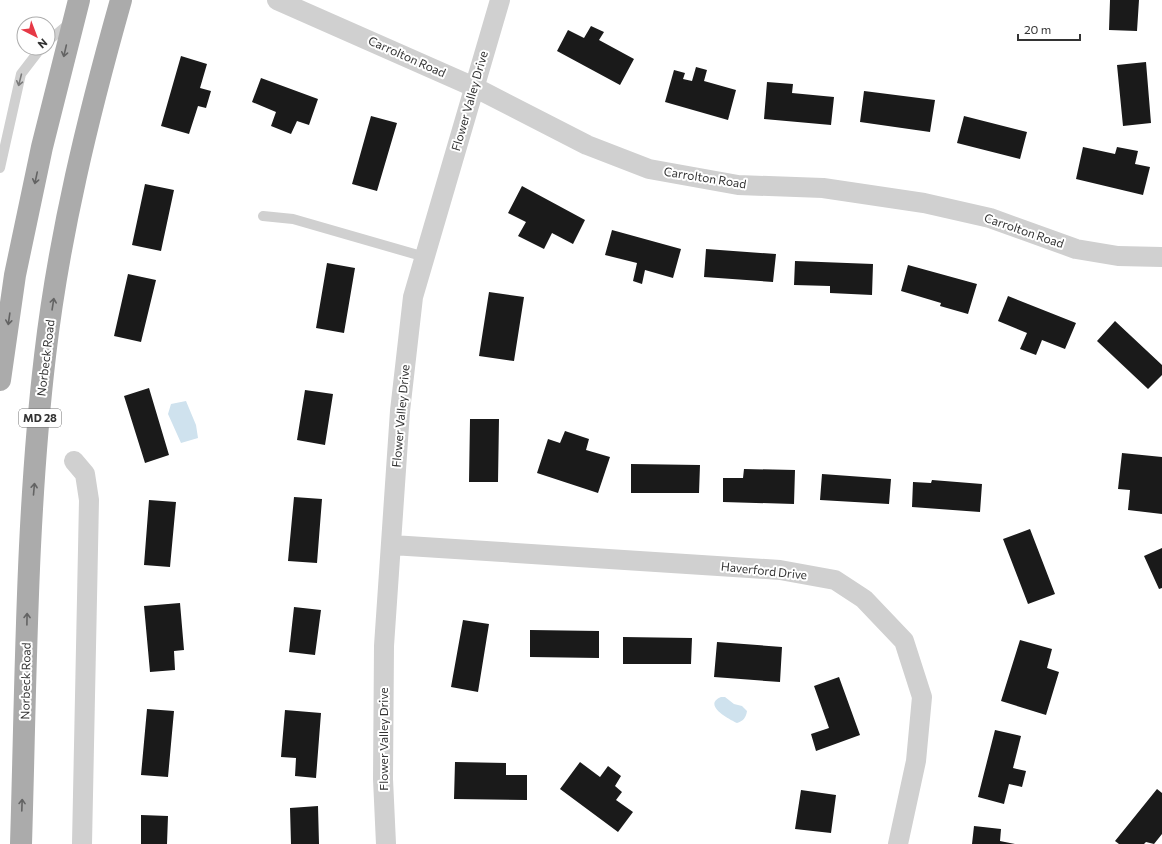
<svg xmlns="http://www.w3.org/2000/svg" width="1162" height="844" font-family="Commissioner,sans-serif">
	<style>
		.water { fill: #cfe2ee }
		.building { fill: #1a1a1a }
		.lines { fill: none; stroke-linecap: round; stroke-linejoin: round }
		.service { stroke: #d0d0d0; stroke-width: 10 }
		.minor { stroke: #d0d0d0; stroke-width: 20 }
		.primary { stroke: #ababab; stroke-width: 22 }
		.oneway { stroke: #636363 }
		.oneway2 { stroke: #7a7a7a }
		.labels { text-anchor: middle; stroke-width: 4; stroke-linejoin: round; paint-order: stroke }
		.shield { fill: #fff; stroke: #707070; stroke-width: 1 }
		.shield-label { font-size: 11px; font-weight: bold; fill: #333 }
		.street-label { font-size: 12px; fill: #333; stroke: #fff }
	</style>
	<rect width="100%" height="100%" fill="#fff"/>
	<path class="water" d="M186,401L196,425L198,438L181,443L168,414L171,404Z
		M721,697H725L734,704L742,706L747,711C746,718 743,721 737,723C729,719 702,705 721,697Z"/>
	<path class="building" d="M1110,0H1139L1137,31L1109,30Z
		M591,26L604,32L599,40L634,59L620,85L557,51L568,30L584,38Z
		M181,56L207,64L200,88L211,91L206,108L198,106L189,134L161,126Z
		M1146,62L1151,123L1123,126L1117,65Z
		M696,67L707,70L704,81L736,90L728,120L665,102L674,70L685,73L683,79L692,81Z
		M261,78L318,99L309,125L297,121L291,134L271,126L276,112L252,102Z
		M767,82L793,84L792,93L834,97L831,125L764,119Z
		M864,91L935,100L930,132L860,122Z
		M371,116L397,123L377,191L352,184Z
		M964,116L1027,132L1020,159L957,143Z
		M1083,147L1115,154L1117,147L1138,151L1135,164L1150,167L1143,195L1076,179Z
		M145,184L174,190L161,251L132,245Z
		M522,186L585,220L573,244L552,233L544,249L518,236L526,222L508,213Z
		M612,230L681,249L673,278L645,270L642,284L633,281L637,263L605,255Z
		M706,249L776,254L773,282L704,277Z
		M795,261L873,264L872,295L830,293V286L794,285Z
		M327,263L355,268L344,333L316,328Z
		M908,265L977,284L968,314L940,306L941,303L901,291Z
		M128,274L156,280L141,342L114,336Z
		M489,292L524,297L514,361L479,356Z
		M1008,296L1076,323L1065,349L1042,340L1036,355L1020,349L1027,333L998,321Z
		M1115,321L1162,365V375L1148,389L1097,341Z
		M149,388L169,455L145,463L124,396Z
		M305,390L333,394L325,445L297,440Z
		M470,419H499L498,482H469Z
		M565,431L589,439L586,450L610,457L598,493L537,473L548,439L560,443Z
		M1122,453L1162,457V514L1128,510L1130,490L1118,489Z
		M631,464L700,465L699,493H631Z
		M744,469L795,470L794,504L723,502V478H743Z
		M822,474L891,479L889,504L820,500Z
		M932,480L982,484L980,512L912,507L913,482L931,483Z
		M294,497L322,499L317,563L288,561Z
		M149,500L176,502L170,567L144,565Z
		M1030,529L1055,594L1028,604L1003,539Z
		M1162,548V588L1159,589L1144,556Z
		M180,603L184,650L174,651L175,670L150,672L144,606Z
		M294,607L321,610L315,655L289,652Z
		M463,620L489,624L478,692L451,687Z
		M530,630L599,631V658L530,657Z
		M623,637L692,638L691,664H623Z
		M1020,640L1052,649L1047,668L1059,672L1046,715L1001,701Z
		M717,642L782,647L780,682L714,677Z
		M839,677L860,735L816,751L811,734L829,728L814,686Z
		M147,709L174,711L168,777L141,775Z
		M285,710L321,713L316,778L295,776L296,758L281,757Z
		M995,730L1021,736L1013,768L1026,771L1022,787L1009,784L1004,804L978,797Z
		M455,762L506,763V775H527V800L454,799Z
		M580,762L600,777L608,766L621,776L615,786L622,792L616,800L633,812L618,832L560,789Z
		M1157,789L1162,793V834L1154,844L1146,842L1144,844H1119L1115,841Z
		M801,790L836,795L831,833L795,829Z
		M318,806L319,844H291L290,808Z
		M141,815L168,816L167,844H141Z
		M974,826L1001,829L1000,841L1015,844H972Z"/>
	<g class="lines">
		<path class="service" d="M48,41L71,22
			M0,168L21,74L41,48
			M263,216L293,219L425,257"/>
		<path class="minor" d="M277,0L474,87L587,145L649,169L738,185L823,188L924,203L990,218L1076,249L1118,256L1162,257
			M74,461L85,474L89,500L82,844
			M392,545L780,570L835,580L864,599L904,641L922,697L916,761L898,844
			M386,844L383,779L384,646L400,411L413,297L500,0"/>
		<path class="primary" d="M0,380L15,275L42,147L79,0
			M21,844C26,681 26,518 45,356C59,235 88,117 121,0"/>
	</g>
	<defs><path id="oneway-shaft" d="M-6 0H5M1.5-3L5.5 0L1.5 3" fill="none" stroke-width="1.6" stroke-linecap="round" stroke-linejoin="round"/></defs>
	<g class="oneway">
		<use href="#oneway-shaft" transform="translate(65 51) rotate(103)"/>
		<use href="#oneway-shaft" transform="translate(36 178) rotate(102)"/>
		<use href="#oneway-shaft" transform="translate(53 304) rotate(-81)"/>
		<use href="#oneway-shaft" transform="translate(9 319) rotate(98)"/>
		<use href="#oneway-shaft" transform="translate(34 489) rotate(-85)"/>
		<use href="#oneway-shaft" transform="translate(27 619) rotate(-89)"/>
		<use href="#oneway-shaft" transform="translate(22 805) rotate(-88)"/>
	</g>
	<use class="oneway2" href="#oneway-shaft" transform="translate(20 80) rotate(104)"/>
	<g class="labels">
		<rect class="shield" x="19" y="409" width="42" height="18" rx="3"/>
		<g class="shield-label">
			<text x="40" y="422">MD 28</text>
		</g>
		<g class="street-label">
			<text transform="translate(407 57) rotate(24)" y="4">Carrolton Road</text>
			<text transform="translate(470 101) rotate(-74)" y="4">Flower Valley Drive</text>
			<text transform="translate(705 178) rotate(9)" y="4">Carrolton Road</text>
			<text transform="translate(1024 231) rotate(19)" y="4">Carrolton Road</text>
			<text transform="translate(46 358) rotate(-83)" y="4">Norbeck Road</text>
			<text transform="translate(401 416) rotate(-85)" y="4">Flower Valley Drive</text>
			<text transform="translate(764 571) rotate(6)" y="4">Haverford Drive</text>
			<text transform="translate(26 681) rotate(-89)" y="4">Norbeck Road</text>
			<text transform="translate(384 739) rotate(-90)" y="4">Flower Valley Drive</text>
		</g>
	</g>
	<g transform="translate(36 36) rotate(138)"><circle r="19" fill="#ffffff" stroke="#adadad"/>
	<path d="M0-3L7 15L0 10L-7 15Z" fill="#e63946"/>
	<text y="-6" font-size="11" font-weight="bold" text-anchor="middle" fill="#333333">N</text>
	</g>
	<path d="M1018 34v6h62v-6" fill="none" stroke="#333333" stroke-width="2"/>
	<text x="1024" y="34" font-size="12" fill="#333333" stroke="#ffffff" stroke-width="3" paint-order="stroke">20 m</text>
</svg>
